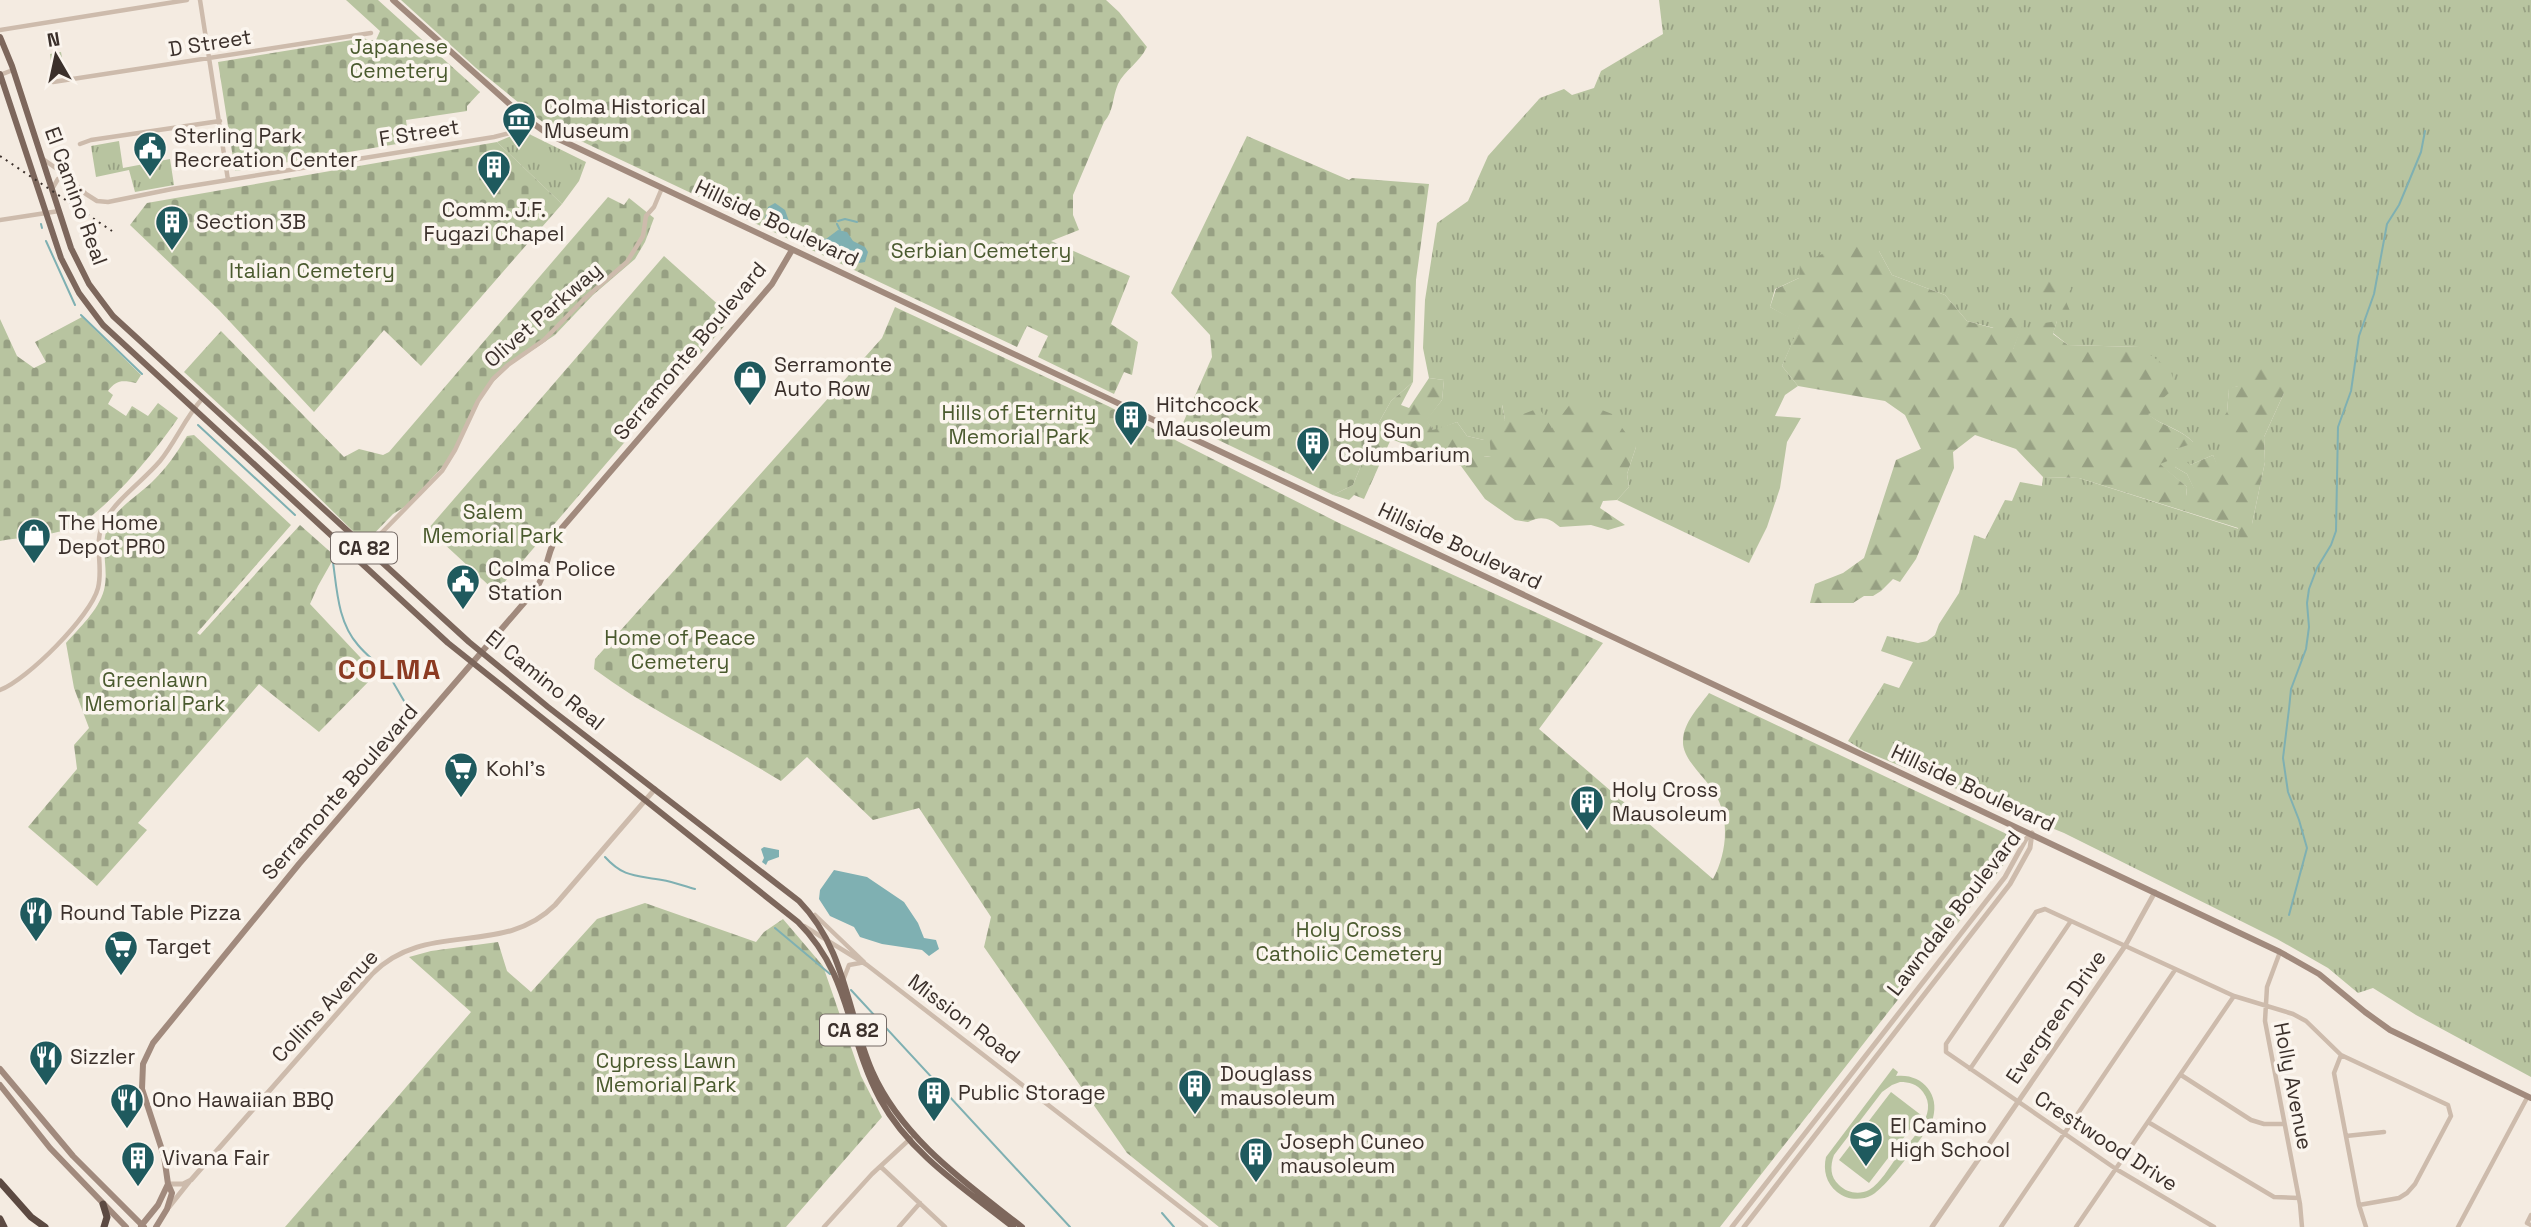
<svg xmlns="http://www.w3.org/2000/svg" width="2531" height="1227" font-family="'Space Grotesk',sans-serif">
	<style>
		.grass { fill: url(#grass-tufts) }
		.forest { fill: url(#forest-firs) }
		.cemetery { fill: url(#cemetery-stones) }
		.pitch { fill: #b8c4a0; fill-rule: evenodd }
		.water { fill: #7fb0b2 }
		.pier { fill: #f4ebe1 }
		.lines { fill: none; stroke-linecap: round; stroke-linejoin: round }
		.stream { stroke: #7fb0b2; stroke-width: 2 }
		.minor { stroke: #cdbbac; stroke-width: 4.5 }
		.tertiary { stroke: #cdbbac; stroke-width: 5 }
		.secondary { stroke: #a18a7d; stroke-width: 6 }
		.primary { stroke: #7d675c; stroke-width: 6 }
		.motorway { stroke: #5c4a42; stroke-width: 7 }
		.rail { stroke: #3b302b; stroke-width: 2; stroke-dasharray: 2 5; stroke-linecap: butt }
		.labels { text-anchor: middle; stroke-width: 7; stroke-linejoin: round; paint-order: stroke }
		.shield { fill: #fbf5ee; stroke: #756b66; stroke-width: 2 }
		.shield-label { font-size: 19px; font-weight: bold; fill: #3b302b }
		.street-label { font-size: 21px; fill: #3b302b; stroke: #fbf5ee }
		.park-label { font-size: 21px; fill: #4a5a2e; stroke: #fbf5ee }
		.poi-label { font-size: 21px; fill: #3b302b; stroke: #fbf5ee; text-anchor: start }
		.district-label { font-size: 28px; font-weight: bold; letter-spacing: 2px; fill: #8c3b22; stroke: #fbf5ee }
	</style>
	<defs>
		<pattern id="grass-tufts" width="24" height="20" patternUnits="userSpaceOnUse" patternTransform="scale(1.75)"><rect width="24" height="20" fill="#b8c4a0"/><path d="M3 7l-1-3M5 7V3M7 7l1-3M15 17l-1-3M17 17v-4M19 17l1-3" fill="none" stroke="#97a083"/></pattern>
		<pattern id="forest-firs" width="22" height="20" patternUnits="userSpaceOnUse" patternTransform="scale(1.75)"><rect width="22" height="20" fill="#b8c4a0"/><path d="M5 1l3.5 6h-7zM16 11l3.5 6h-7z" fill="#97a083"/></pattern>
		<pattern id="cemetery-stones" width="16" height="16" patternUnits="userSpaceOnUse" patternTransform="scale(1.75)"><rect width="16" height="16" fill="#b8c4a0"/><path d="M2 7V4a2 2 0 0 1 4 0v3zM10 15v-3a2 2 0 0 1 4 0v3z" fill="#97a083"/></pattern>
	</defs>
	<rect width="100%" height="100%" fill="#f4ebe1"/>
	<path class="grass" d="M1659,0H2531V1077L2416,1015L2373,988L2358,993L2328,968L2277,939L2064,833L1864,751L1848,741L1884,683L1899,688L1913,662L1881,651L1887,636L1918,643L1927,641L1935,635L1939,624L1959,593L1974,535L1985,539L2005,500L2012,501L2020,482L2042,486L2043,477L2079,478L2239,529L2252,524L2265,462L2264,437L2284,393L2238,386L2229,389L2227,412L2234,449L2217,466L2213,455L2190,465L2175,467L2187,474L2195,490L2186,497L2187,487L2159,464L2176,449L2193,442C2180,428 2162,426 2147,414L2139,347L2068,345L2053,333L2057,321L2012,352L2023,321L1994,328L1967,321L1945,295L1892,275L1879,251L1799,278L1775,289L1770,307L1801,323L1782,366L1798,386L1785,395L1775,416L1801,418L1787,442L1780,488L1767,527L1749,563L1617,500L1629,487L1627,474L1636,447L1552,428L1502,405L1505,420L1491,456L1483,457L1484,440L1467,436L1457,422L1434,431L1426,420L1442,400L1444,380L1429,378L1423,348L1425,300L1437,223L1468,201L1488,156L1540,98L1564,89L1572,95L1594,88L1601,71L1663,34Z
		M61,52L65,75L53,77L50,54Z
		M523,131L586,162L579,181L562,204L497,142Z
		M119,141L123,168L170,159L174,185L135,192L129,170L96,177L91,146Z"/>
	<path class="forest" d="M1849,242L1879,251L1892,275L1945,295L1967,321L1993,328L2003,316L2024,321L2013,350L2038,324L2057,321L2053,334L2068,345L2139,347L2170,369L2176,387L2162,399L2166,408L2148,414C2163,427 2180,428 2194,443L2176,449L2175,458L2160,464L2187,487L2186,496L2194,489L2187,474L2175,467L2186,461L2190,465L2213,455L2217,464L2220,452L2233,449L2218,425L2227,412L2229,388L2238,386L2236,367L2285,363L2284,393L2264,437L2265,462L2252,524L2257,542L2248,547L2240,541L2238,528L2079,478L2043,477L2016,449L1975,435L1953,452L1954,468L1916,559L1900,582L1893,579L1881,591L1873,596H1864L1853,603H1810L1815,584L1843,573L1864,558L1896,460L1921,449L1905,415L1885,401L1798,386L1782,366L1800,324L1770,307L1776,289L1799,278L1800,264Z
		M2041,275L2065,277L2071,289L2065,299L2072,316L2054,304L2036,300L2030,286Z
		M1429,378L1444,380L1442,400L1427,420L1433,430L1457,422L1467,436L1484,440V457L1491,456L1489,432L1505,420L1502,404H1515L1523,414L1539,408L1552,428L1574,399L1612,414L1636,447L1627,474L1629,487L1617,500L1603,501L1600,508L1625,525L1608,530L1591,525L1560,527C1550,518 1541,515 1528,522L1515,520L1485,499L1461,466L1391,439L1364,499L1354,495L1349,500L1333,495L1353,485L1378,424L1391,401L1413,382L1401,405L1409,408Z"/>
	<path class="cemetery" d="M346,0H378L480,92L467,106V111L406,120L409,142L235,171L218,62L364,38L368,40H376L380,31Z
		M401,0H1106L1119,12L1147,47C1139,63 1124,71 1118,84C1112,98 1114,111 1104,122L1073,195V215L1079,230L1051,241L1130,276L1111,324L1138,342L1132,375L1124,372L1114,394L1038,357L1048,336L1027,326L1017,347L545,124L476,68Z
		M1247,136L1349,180L1352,178L1429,184L1416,280L1413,382L1391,401L1378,424L1353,485L1333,495L1183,423L1212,357L1210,335L1171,293Z
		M497,142L562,204L421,366L384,330L314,412L219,310L130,225L147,203Z
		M608,197L624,205L629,198L654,218L645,242L635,259L593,295L555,335L510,365L482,393L449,460L406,506L393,514L365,543L302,481L184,372L221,331L344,457L359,449L383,455L389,452Z
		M664,256L732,317L496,592L428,529Z
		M895,307L1108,406L1339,523L1603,643L1539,729L1713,879C1728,851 1731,813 1710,786C1701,774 1682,757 1683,741C1683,723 1699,707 1709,693L2013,837L2012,854L1720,1227H1219L1127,1153L984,947L991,917L919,808L873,820L807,757L781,781C719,743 652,712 594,669L595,659L882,338Z
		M82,317L141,375L136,383C122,380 116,380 108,391L113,395L108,404L126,416L132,406L148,416L158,403L178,418C158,448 102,518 69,529C48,536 22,537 0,541V319L17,356L34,368L46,362L35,342Z
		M194,435L291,525L197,633L200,635L300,525L335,556L318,586L310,604L376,674L319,732L259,684L138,823L147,830L97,886L28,827L77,769L74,745L89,728L74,688L66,643C80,627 98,611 104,590C110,567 97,543 111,521C120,506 138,495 150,484C165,470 177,453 187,436Z
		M645,903L756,942L764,932L783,919L823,966L861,1076L882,1117L786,1227H285L471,1012L409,957L431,951L498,942L507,971L531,992L597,919Z"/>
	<path class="pitch" d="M1893,1068L1898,1072L1896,1076C1921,1073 1940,1093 1933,1118C1927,1133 1886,1188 1872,1195C1861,1201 1847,1200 1837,1192C1826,1183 1823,1170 1826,1157ZM1900,1082C1909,1082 1917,1084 1923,1092C1940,1114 1910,1141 1897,1157C1889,1167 1881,1183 1869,1190C1859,1195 1847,1193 1839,1185C1830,1177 1830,1166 1834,1155L1882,1092L1892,1085Z
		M1891,1092L1921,1115L1869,1183L1839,1160Z"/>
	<path class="water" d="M775,203L785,210L790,224L816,237L826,239L838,230L847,232L853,241L865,247L868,252L865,262L859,263L850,255L833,254L827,246L818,247C806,235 786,225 769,224L765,218L768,207Z
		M764,847L779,850V857L768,861L766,865L762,862L764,858L761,849Z
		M834,870L867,877L904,902L918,923L924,938L936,940L939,949L929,956L922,950L882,944L860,937L854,927L830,916L819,899L820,890Z"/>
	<path class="pier" d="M795,223L810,230L806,241L789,233Z"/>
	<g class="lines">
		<path class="stream" d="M838,221L845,219L857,222
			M41,224L42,228
			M837,224L840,230
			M46,241L75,305
			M81,315L142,374
			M198,425L295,515
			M333,562C337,591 338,622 358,645C367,656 380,665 389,676C399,690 404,706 417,716
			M605,857C624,878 636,875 662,880C673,882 684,886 695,889
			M2289,915L2307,848L2299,820L2288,792L2283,758L2289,709L2291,689L2306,649L2309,627L2307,603L2309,589L2317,568L2331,545L2336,531L2338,427L2351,391L2359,336L2374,294L2387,224L2399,205L2407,186L2421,152L2425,131
			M775,928L830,974
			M851,990L1070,1227
			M1162,1213L1174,1227"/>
		<path class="minor" d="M200,0L228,180
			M0,30L187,0
			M0,75L13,70
			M53,82L371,33
			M80,144L91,140L220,121
			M43,159L64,174L86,194L97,201L108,202L172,189L494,137L510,133L524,117
			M52,189L58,179L67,178
			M0,220L59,211
			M356,559L442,471L455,450L478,401L493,379L508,365L544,340L583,300L627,262L643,236L646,216L654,207L662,188
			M0,690C27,680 91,616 98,588C104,565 92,542 105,520C119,497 143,481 160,461C176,441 185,418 202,399
			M815,915L864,962
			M804,926L867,965L1206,1227
			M2280,952L2267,987L2265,1021L2300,1204L2302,1227
			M844,978L849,965L860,963
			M2341,1055L2334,1073L2359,1205L2366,1227
			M1970,1069L2071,921
			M2181,1075L2251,1120L2264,1124H2284
			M2148,1122L2274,1197L2299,1198
			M2346,1136L2384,1132
			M881,1167L945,1227
			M2531,1215L2527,1223L2531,1225
			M824,1227L872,1174L911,1138
			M899,1227L920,1203
			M2001,1227L2175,970
			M2076,1227L2234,996
			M2214,1227L2116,1169L1946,1052V1044L2036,912L2045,909L2234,996L2293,1014L2306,1021L2341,1055L2448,1105L2451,1116L2415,1184L2407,1193L2399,1198L2359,1205
			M2458,1227L2528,1096"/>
		<path class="tertiary" d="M168,1184H183L191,1180L372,974C426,919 502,958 555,905L655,789
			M169,1207L189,1182
			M1732,1227L2005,877L2026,839L2032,833
			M1744,1227L2010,884L2030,848L2032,833
			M1932,1227L2125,946L2155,892"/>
		<path class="secondary" d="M393,0L524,117L548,134L2280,952L2319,974L2365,1012L2390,1030L2531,1098
			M0,1069L73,1156L144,1227
			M0,1085L50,1148L126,1227
			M141,1226L158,1205L168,1184
			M156,1227L167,1209L172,1193L168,1184L164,1156L142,1089L143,1064L153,1043L299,864L536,589C548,571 547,548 561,529L772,284L792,250"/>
		<path class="primary" d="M0,37L12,66L71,248L89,284L113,316L469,642L548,707L799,901C846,949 847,1013 872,1071C902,1139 966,1183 1022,1227
			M0,74L61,258L79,293L103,325L448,643L798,922C852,976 846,1036 880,1099C910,1154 965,1189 1013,1227"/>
		<path class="motorway" d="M0,1182L31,1217L45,1227
			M103,1204L107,1217L104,1227
			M0,1219L4,1227"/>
		<path class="rail" d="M0,156L112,231"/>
	</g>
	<defs>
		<g id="museum-pin" transform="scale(1.75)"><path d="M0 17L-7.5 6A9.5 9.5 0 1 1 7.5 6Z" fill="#1f5a5e" stroke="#fbf5ee"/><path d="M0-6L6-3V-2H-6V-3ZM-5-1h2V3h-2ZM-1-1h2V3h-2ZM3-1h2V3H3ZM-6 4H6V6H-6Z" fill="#fff"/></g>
		<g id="civic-pin" transform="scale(1.75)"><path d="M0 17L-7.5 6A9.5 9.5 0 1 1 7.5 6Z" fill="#1f5a5e" stroke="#fbf5ee"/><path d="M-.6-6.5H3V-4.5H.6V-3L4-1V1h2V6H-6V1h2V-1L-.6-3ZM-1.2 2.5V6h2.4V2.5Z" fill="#fff"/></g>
		<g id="building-pin" transform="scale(1.75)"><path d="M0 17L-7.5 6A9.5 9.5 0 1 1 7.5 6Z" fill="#1f5a5e" stroke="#fbf5ee"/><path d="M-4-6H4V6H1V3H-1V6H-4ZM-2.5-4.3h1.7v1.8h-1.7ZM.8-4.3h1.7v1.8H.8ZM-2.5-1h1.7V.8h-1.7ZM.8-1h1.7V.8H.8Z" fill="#fff"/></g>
		<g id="shop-pin" transform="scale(1.75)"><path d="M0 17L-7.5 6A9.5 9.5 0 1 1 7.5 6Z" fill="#1f5a5e" stroke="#fbf5ee"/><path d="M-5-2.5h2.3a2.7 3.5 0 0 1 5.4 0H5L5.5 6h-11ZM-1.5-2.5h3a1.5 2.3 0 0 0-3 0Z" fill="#fff"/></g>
		<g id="supermarket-pin" transform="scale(1.75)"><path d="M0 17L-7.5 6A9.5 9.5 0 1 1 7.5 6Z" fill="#1f5a5e" stroke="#fbf5ee"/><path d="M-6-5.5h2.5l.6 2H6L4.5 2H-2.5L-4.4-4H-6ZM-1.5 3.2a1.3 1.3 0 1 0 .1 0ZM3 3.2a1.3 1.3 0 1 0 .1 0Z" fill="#fff"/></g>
		<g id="restaurant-pin" transform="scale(1.75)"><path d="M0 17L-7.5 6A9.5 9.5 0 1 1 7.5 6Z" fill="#1f5a5e" stroke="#fbf5ee"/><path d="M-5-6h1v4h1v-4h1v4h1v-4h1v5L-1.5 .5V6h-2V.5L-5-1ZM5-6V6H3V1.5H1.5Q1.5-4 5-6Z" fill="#fff"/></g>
		<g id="school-pin" transform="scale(1.75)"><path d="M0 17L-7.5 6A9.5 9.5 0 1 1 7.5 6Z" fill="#1f5a5e" stroke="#fbf5ee"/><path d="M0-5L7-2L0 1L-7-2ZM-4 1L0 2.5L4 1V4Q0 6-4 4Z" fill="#fff"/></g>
	</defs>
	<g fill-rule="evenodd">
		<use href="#museum-pin" x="519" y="119"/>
		<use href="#civic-pin" x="150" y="148"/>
		<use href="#building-pin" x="494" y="167"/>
		<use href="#building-pin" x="172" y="222"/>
		<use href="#shop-pin" x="750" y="377"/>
		<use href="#building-pin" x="1131" y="417"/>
		<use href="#building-pin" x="1313" y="443"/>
		<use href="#shop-pin" x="34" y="535"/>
		<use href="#civic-pin" x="463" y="581"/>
		<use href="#supermarket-pin" x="461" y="769"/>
		<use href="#building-pin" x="1587" y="802"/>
		<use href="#restaurant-pin" x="36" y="913"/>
		<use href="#supermarket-pin" x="121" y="947"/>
		<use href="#restaurant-pin" x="46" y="1057"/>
		<use href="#building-pin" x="1195" y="1086"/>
		<use href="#building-pin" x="934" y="1093"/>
		<use href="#restaurant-pin" x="127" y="1100"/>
		<use href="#school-pin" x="1866" y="1138"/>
		<use href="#building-pin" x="1256" y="1154"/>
		<use href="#building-pin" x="138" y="1158"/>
	</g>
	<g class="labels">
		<g class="shield">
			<rect x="331" y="532.5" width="66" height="31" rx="5"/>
			<rect x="820" y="1014.5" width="66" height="31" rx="5"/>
		</g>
		<g class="shield-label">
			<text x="364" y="555">CA 82</text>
			<text x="853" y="1037">CA 82</text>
		</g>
		<g class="street-label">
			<text transform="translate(210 43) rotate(-9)" y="7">D Street</text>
			<text transform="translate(419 133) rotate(-9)" y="7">F Street</text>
			<text transform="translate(76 196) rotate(70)" y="7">El Camino Real</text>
			<text transform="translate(777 223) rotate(25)" y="7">Hillside Boulevard</text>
			<text transform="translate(543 315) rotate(-41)" y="7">Olivet Parkway</text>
			<text transform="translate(690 351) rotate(-50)" y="7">Serramonte Boulevard</text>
			<text transform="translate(1460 546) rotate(25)" y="7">Hillside Boulevard</text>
			<text transform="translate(545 680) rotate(39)" y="7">El Camino Real</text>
			<text transform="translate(1973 788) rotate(25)" y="7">Hillside Boulevard</text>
			<text transform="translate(340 792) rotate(-49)" y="7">Serramonte Boulevard</text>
			<text transform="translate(1954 913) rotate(-52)" y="7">Lawndale Boulevard</text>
			<text transform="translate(325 1006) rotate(-47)" y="7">Collins Avenue</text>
			<text transform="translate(2056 1017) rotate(-55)" y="7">Evergreen Drive</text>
			<text transform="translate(964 1019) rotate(37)" y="7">Mission Road</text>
			<text transform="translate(2293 1086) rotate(79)" y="7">Holly Avenue</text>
			<text transform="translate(2106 1141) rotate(33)" y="7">Crestwood Drive</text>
		</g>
		<g class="park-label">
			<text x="399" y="54">Japanese<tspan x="399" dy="24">Cemetery</tspan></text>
			<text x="981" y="258">Serbian Cemetery</text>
			<text x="312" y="278">Italian Cemetery</text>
			<text x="1019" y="420">Hills of Eternity<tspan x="1019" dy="24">Memorial Park</tspan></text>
			<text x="493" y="519">Salem<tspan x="493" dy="24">Memorial Park</tspan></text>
			<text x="680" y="645">Home of Peace<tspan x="680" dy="24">Cemetery</tspan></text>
			<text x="155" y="687">Greenlawn<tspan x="155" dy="24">Memorial Park</tspan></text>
			<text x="1349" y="937">Holy Cross<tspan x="1349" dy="24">Catholic Cemetery</tspan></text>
			<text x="666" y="1068">Cypress Lawn<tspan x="666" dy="24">Memorial Park</tspan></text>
		</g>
		<g class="poi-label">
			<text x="544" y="114">Colma Historical<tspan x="544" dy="24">Museum</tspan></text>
			<text x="174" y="143">Sterling Park<tspan x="174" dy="24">Recreation Center</tspan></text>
			<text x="494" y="217" text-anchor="middle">Comm. J.F.<tspan x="494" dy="24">Fugazi Chapel</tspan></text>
			<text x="196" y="229">Section 3B</text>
			<text x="774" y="372">Serramonte<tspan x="774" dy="24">Auto Row</tspan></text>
			<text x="1156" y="412">Hitchcock<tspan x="1156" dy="24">Mausoleum</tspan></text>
			<text x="1338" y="438">Hoy Sun<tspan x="1338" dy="24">Columbarium</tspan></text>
			<text x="58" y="530">The Home<tspan x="58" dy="24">Depot PRO</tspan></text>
			<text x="488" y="576">Colma Police<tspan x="488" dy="24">Station</tspan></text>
			<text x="486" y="776">Kohl's</text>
			<text x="1612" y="797">Holy Cross<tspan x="1612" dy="24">Mausoleum</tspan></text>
			<text x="60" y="920">Round Table Pizza</text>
			<text x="146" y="954">Target</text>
			<text x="70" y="1064">Sizzler</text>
			<text x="1220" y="1081">Douglass<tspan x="1220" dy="24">mausoleum</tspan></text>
			<text x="958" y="1100">Public Storage</text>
			<text x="152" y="1107">Ono Hawaiian BBQ</text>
			<text x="1890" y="1133">El Camino<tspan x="1890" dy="24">High School</tspan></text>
			<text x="1280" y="1149">Joseph Cuneo<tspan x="1280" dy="24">mausoleum</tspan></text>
			<text x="162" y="1165">Vivana Fair</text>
		</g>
		<g class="district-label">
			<text x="390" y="679">COLMA</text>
		</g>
	</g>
	<g transform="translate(56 56) rotate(351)" stroke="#fbf5ee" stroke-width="5" paint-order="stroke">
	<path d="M0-5L12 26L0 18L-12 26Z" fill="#3b302b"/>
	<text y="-10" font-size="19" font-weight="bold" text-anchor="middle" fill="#3b302b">N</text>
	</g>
</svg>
